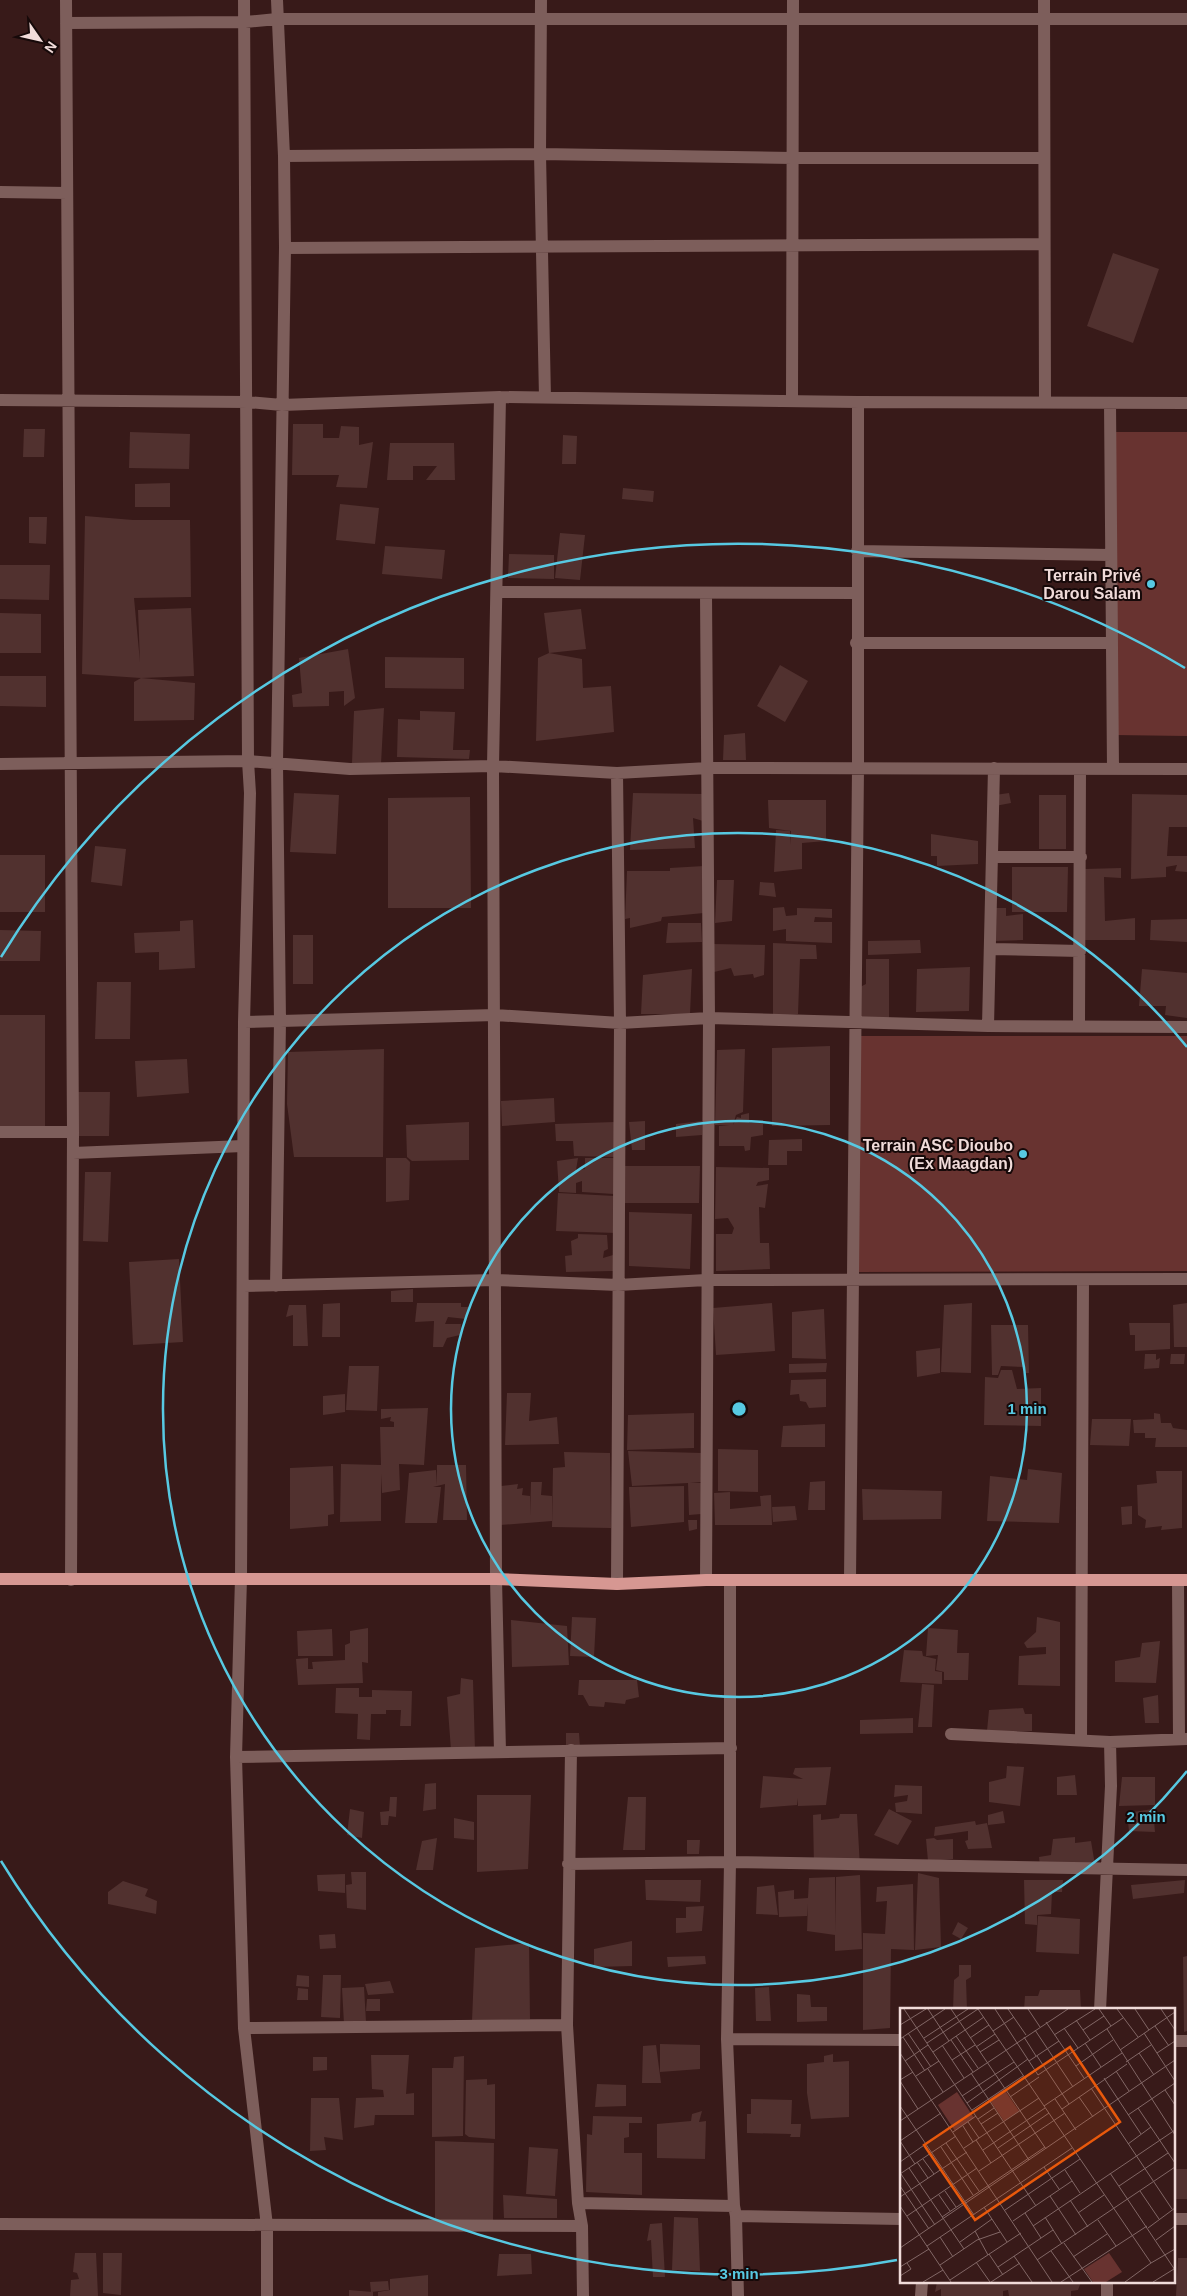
<svg xmlns="http://www.w3.org/2000/svg" width="1187" height="2296" font-family="Helvetica,sans-serif">
	<style>
		.green { fill: #683330 }
		.building { fill: #51312f }
		.lines { fill: none; stroke-linecap: round; stroke-linejoin: round }
		.minor { stroke: #7d5e5b; stroke-width: 12 }
		.major { stroke: #d69792; stroke-width: 12 }
		.ring { fill: none; stroke: #57c9e2; stroke-width: 2.5 }
		.poi-dot { fill: #57c9e2; stroke: #160909; stroke-width: 2 }
		.labels { text-anchor: middle; stroke-width: 4; stroke-linejoin: round; paint-order: stroke }
		.poi-label { font-size: 16px; font-weight: bold; fill: #f0dbd9; stroke: #160909; text-anchor: end }
		.inset-road { fill: none; stroke: #826766; stroke-width: 1 }
		.view { fill: #e8590c; fill-opacity: 0.15; stroke: #e8590c; stroke-width: 2.5 }
		.inset-edge { fill: none; stroke: #f0dbd9; stroke-width: 2.5 }
		.centre { fill: #57c9e2; stroke: #160909; stroke-width: 2.5 }
		.ring-label { font-size: 15px; text-anchor: middle; font-weight: bold; fill: #57c9e2; stroke: #160909; stroke-width: 4; stroke-linejoin: round; paint-order: stroke }
	</style>
	<rect width="100%" height="100%" fill="#381a19"/>
	<path class="green" d="M1116,432H1187V736L1114,735Z
		M859,1036H1187V1271L858,1272Z"/>
	<path class="building" d="M1113,253L1159,269L1133,343L1087,326Z
		M293,424H323V438H339L341,426L359,427V445L373,442L367,488L336,487L339,475H292Z
		M24,429H45L44,457H23Z
		M130,432L190,434L189,469L129,468Z
		M563,435L577,436L576,464H562Z
		M390,443H454L455,480H426L437,466H413V480H387Z
		M170,483V507H135V484Z
		M623,488L654,491L653,502L622,499Z
		M340,504L379,508L375,544L336,540Z
		M85,516L133,520H190L191,597L134,598L140,662L138,610L191,608L194,676L141,678L82,674Z
		M29,517H47L46,544L29,543Z
		M560,533L585,535L580,580L555,578Z
		M385,546L445,550L442,579L382,574Z
		M509,554L554,555V579L508,578Z
		M0,565H50L49,600L0,599Z
		M581,609L586,649L549,653L582,659L583,688L611,686L614,732L536,741L538,658L549,653L544,613Z
		M0,613L41,614V653H0Z
		M348,649L355,698L344,706V691L329,692V706L293,707L292,695L302,693L299,658Z
		M385,657L464,658V689L385,688Z
		M780,665L808,681L785,722L757,706Z
		M0,676H46V707L0,706Z
		M141,678L195,683L194,720L134,721V682Z
		M384,708L381,764L352,763L354,711Z
		M420,711L455,712L453,750H470L469,759L397,757L398,719L420,720Z
		M745,733L746,760H723L724,735Z
		M294,793L339,795L336,854L290,852Z
		M633,793L705,794L703,821L693,818L695,848L630,850Z
		M1009,793L1011,803L995,806V795Z
		M1132,794L1187,795V827H1169L1167,856H1187V872L1175,871L1177,865L1166,867V877L1131,879Z
		M1039,795H1066V849H1039Z
		M470,797L471,908H388V798Z
		M768,800H826V841L802,843V869L774,872L776,830L790,831V845L791,831L769,828Z
		M931,834L978,841V864L937,866V856H931Z
		M95,846L126,849L122,886L91,882Z
		M0,855H45V912H0Z
		M704,866V913L662,917L661,921L630,928V918L625,919L627,871H670V868Z
		M1012,867H1068L1067,912H1012Z
		M1121,868V878L1104,877L1105,921L1135,918V940H1085V869Z
		M717,880H734L732,921L715,923Z
		M760,882L774,883L776,897L759,895Z
		M784,907L786,916L797,915V908L832,909V918L815,917L814,922H832V943L786,941V929L773,931V908Z
		M993,908H1006V916L1023,914V940L993,941Z
		M1187,919V942L1150,940L1151,920Z
		M193,920L195,968L159,970V952L135,953L134,933L180,931V921Z
		M668,923H701L702,942L666,943Z
		M0,930L41,931L40,961H0Z
		M293,935H313V984H293Z
		M920,940L921,953L868,955V941Z
		M773,943L816,945L817,959H800L798,1014L773,1015Z
		M713,944L765,945L764,975L754,978L753,974L734,976L731,968L714,972Z
		M866,959H889V1018L860,1017V987L866,984Z
		M970,967L969,1011L916,1012L917,969Z
		M692,969L690,1014H641L643,975Z
		M1142,969L1187,973V1018L1165,1015L1166,1006H1139Z
		M97,982H131L130,1039H95Z
		M0,1015H45V1126H0Z
		M830,1046V1125L772,1126V1048Z
		M384,1049L383,1157H294L287,1104L288,1052Z
		M745,1049L743,1112L736,1115L733,1125L737,1117L741,1118V1115L749,1113V1123L763,1122V1135L751,1137L750,1150L745,1151L744,1146H719V1126L729,1125H715L717,1050Z
		M187,1059L189,1093L137,1097L135,1061Z
		M78,1092H110L109,1136H78Z
		M554,1098L555,1122L502,1126L501,1101Z
		M645,1121V1150H632L629,1122Z
		M702,1121V1135L676,1137V1124Z
		M469,1122V1160L412,1161L407,1157L406,1125Z
		M615,1122V1157L574,1156L573,1141H556L555,1124Z
		M802,1139V1151H787V1165H768L769,1140Z
		M386,1158H406L410,1162L409,1200L386,1202Z
		M578,1158L576,1170L585,1169V1158H615L614,1194L582,1192V1181L576,1183V1193L559,1192L557,1161Z
		M621,1166H700L699,1203H623Z
		M716,1167L769,1168V1180L758,1182L756,1186L768,1184L765,1208L759,1207L760,1243H769L770,1269L716,1271V1234H732L734,1228L728,1218L715,1219Z
		M85,1172H111L108,1242L83,1241Z
		M558,1193L615,1196L616,1233L556,1231Z
		M629,1212L692,1214L690,1269L629,1266Z
		M578,1234L607,1235L608,1249L604,1251L603,1258L613,1255V1271L566,1272L565,1256L572,1255L571,1241L578,1238Z
		M179,1259L183,1342L133,1345L129,1262Z
		M413,1289V1302H391V1291Z
		M340,1303V1337H322L323,1304Z
		M417,1303H461V1307H469L466,1319L448,1317L445,1324H461L460,1335L447,1338L443,1347H433L434,1321L415,1322Z
		M772,1303L775,1351L716,1355L713,1308Z
		M972,1303L971,1373L941,1372L944,1305Z
		M1187,1303V1347H1174L1173,1305Z
		M289,1305H306L308,1346H293V1315L286,1317Z
		M824,1309L826,1359L792,1358V1312Z
		M1129,1323H1170V1349L1135,1351V1335H1130Z
		M991,1325H1028L1029,1373H1024L1025,1367L1001,1366L998,1375H992Z
		M940,1348V1373L917,1377L916,1351Z
		M1145,1354H1156V1360L1160,1358L1159,1368L1144,1369Z
		M1171,1354H1185L1184,1364H1170Z
		M827,1363L826,1372L789,1373V1364Z
		M349,1366H379L377,1411L346,1410Z
		M1001,1370H1012L1017,1389L1041,1388V1426L984,1425L985,1377L998,1378Z
		M826,1379V1407L809,1408L806,1402L800,1401L799,1394L790,1395L791,1380Z
		M507,1393H531L529,1421L557,1417L559,1444L505,1445Z
		M345,1394V1412L323,1415V1396Z
		M428,1408L424,1465L399,1464L400,1490L382,1493L381,1474V1521L340,1522L341,1464L381,1465L380,1427H394V1422L390,1421L391,1417L381,1419V1409Z
		M694,1413V1448L627,1450L628,1415Z
		M1154,1413L1160,1414L1161,1423H1171L1173,1428L1187,1430V1447H1155L1156,1438H1145V1433H1134L1133,1420L1154,1419Z
		M1092,1419H1131L1129,1446L1090,1445Z
		M825,1424V1447H781L783,1426Z
		M718,1449L758,1450V1492L718,1491Z
		M628,1451L702,1453L701,1482L690,1483H701V1514L689,1515L688,1483L632,1486Z
		M564,1452L610,1453L611,1528L552,1527L553,1468L565,1467Z
		M437,1465H466L467,1520H443L445,1484L433,1487H441L437,1523H405L409,1473L436,1470L437,1485Z
		M333,1466L334,1514L328,1515V1526L290,1529V1468Z
		M1028,1469L1062,1473L1059,1523L987,1521L990,1476L1027,1480Z
		M1156,1471H1182V1528L1161,1530L1162,1526L1145,1528L1146,1520L1138,1515L1137,1485L1157,1483Z
		M825,1481V1510H808L810,1482Z
		M531,1482H542L541,1495L552,1496V1521L500,1525L501,1486L518,1484L517,1489L523,1488L522,1495L530,1496V1516Z
		M684,1486V1522L631,1527L629,1487Z
		M862,1489L942,1491L941,1519L863,1520Z
		M730,1492V1509L761,1506L760,1496L771,1495L772,1525H715L714,1493Z
		M795,1506L797,1520L773,1522L772,1507Z
		M1132,1506V1524L1122,1525L1121,1507Z
		M688,1520H697V1529L689,1531Z
		M572,1617L596,1618L594,1657L570,1656Z
		M1037,1617L1060,1622V1686L1018,1685L1019,1656L1046,1654V1647L1027,1648L1024,1643L1036,1632Z
		M511,1620L567,1626L569,1665L512,1667Z
		M368,1628V1663L362,1662L363,1683L298,1685L296,1659L308,1658V1669H313L312,1662L345,1660V1645L350,1643V1631Z
		M928,1628L958,1630L957,1653H969L968,1680H944V1672L936,1670L938,1655L926,1656Z
		M332,1629L333,1656H298L297,1631Z
		M1160,1641L1156,1683L1115,1682V1661L1140,1657L1142,1643Z
		M904,1650L922,1651L923,1656L936,1659L935,1671L942,1672V1684L900,1682Z
		M461,1678L473,1680L475,1751L451,1750L447,1697L460,1694Z
		M579,1680H637L639,1697L626,1700L625,1704L605,1702L604,1707L589,1706L583,1695H578Z
		M922,1684L934,1685L932,1727H918Z
		M336,1688H359V1697H372V1690L412,1691L411,1726H400L401,1710H386V1714H371L370,1740L357,1739L358,1714L335,1713Z
		M1158,1695L1159,1723H1145L1143,1698Z
		M1023,1708L1025,1714H1032V1731H987L989,1710Z
		M913,1718V1733L860,1734V1720Z
		M566,1733H579L580,1747H566Z
		M1007,1766L1024,1767L1020,1806L989,1802V1782L1006,1778Z
		M831,1767L826,1805L798,1806V1798L797,1805L760,1808L763,1776L803,1779L793,1774L795,1768Z
		M1075,1775L1077,1795H1057V1777Z
		M1122,1777H1155V1805L1119,1806Z
		M436,1783V1809L423,1811L425,1784Z
		M895,1785L922,1786V1814L896,1812L895,1803L907,1801L908,1795L894,1797Z
		M477,1795H531L528,1869L477,1872Z
		M390,1797H397L396,1817L389,1816L388,1825H381L380,1812L389,1811Z
		M628,1797H646L645,1850H623Z
		M350,1809L364,1812L362,1838L347,1835Z
		M889,1809L912,1821L898,1845L874,1835Z
		M1153,1809L1155,1832L1129,1831L1127,1813Z
		M1003,1811L1005,1823L988,1825V1815Z
		M821,1814V1820L839,1818L840,1814H857L860,1867H814L813,1815Z
		M454,1818L474,1822V1840L454,1838Z
		M975,1821L976,1825L987,1823L992,1848L968,1849L965,1841L968,1840V1831L934,1836L935,1827Z
		M1075,1837V1843L1091,1841L1095,1865L1040,1867L1039,1857L1051,1855L1053,1839Z
		M437,1838L433,1870H416L422,1841Z
		M934,1838L937,1840L953,1839V1859L928,1861L926,1839Z
		M687,1840H700L699,1854H687Z
		M351,1872H366V1910L347,1908L346,1885L352,1884Z
		M918,1873L939,1878L941,1947L915,1950Z
		M345,1874V1893L318,1891L317,1875Z
		M860,1875L862,1949L835,1951V1935L807,1931L808,1904L807,1916L779,1917L778,1892L794,1890V1899L808,1898L809,1878L835,1877V1932L836,1877Z
		M645,1880H701L700,1902L646,1900Z
		M1024,1880H1063L1062,1892H1052L1051,1914L1037,1915V1925L1025,1924Z
		M1185,1880L1184,1893L1133,1899L1131,1885Z
		M123,1881L148,1889L145,1896L157,1901L156,1914L108,1904V1892Z
		M913,1884L914,1950L891,1949L890,2028L863,2030V1933L885,1934L887,1901L876,1902L877,1887Z
		M774,1885L778,1915L756,1914L757,1887Z
		M704,1906L702,1931L676,1933V1918H686V1907Z
		M1038,1916L1080,1919L1079,1954L1036,1952Z
		M958,1922L968,1928L961,1939L952,1934Z
		M335,1934L336,1948L320,1949L319,1935Z
		M632,1941V1966L594,1967V1949Z
		M529,1943L530,2019L472,2021L475,1948Z
		M705,1956L706,1964L668,1967L667,1957Z
		M1187,1956V2031L1184,2032L1183,1957Z
		M959,1965H971V1977L966,1980L967,2010H953L954,1980L959,1976Z
		M297,1975L309,1976V1987L296,1986Z
		M323,1975H341L340,2018L321,2017Z
		M390,1981L394,1993L368,1995L365,1984Z
		M364,1987L366,2022L344,2024L342,1988Z
		M769,1987L771,2021H756L755,1988Z
		M298,1988L308,1989V2000H297Z
		M1040,1990H1080L1081,2010H1024L1025,1996H1038Z
		M797,1994L810,1995L811,2007H827V2021L797,2022Z
		M367,1999H380V2011H366Z
		M660,2044L700,2045V2069L660,2072Z
		M656,2045L661,2083H642L643,2046Z
		M833,2054V2062L849,2061V2117L811,2119L807,2093V2064L824,2062V2056Z
		M371,2055H409L406,2094L414,2093V2115H375L374,2125L354,2128L356,2098L384,2097L383,2090L372,2089Z
		M464,2056L463,2136L432,2137V2068H453L454,2057Z
		M313,2057H327V2070L313,2071Z
		M487,2079V2085L495,2084V2139L469,2137L465,2134L466,2080Z
		M597,2084L626,2085V2106L595,2107Z
		M311,2098H339L343,2140L324,2137L326,2150L310,2151Z
		M751,2099L792,2100L791,2124H801L800,2137H790L791,2134L747,2133V2114H751Z
		M702,2111L699,2122L706,2121L705,2159L657,2158V2124L691,2121L692,2114Z
		M593,2116L642,2117V2123H629V2137L624,2138V2153H642V2195L586,2192L587,2134L592,2135Z
		M435,2141L494,2143L493,2223H435Z
		M529,2147L558,2149L555,2196L526,2194Z
		M1173,2169H1187V2199H1173Z
		M503,2195L557,2199V2218H504Z
		M674,2217L698,2218L700,2271L672,2270Z
		M662,2223L665,2277H653L651,2240L647,2241L650,2224Z
		M75,2253H96L98,2296H70L71,2280L79,2279L77,2273L73,2272Z
		M103,2253H122L121,2295L103,2293Z
		M499,2254H531L532,2274L497,2276Z
		M1178,2258H1187V2296H1176Z
		M428,2275V2296H378V2292L390,2290V2279Z
		M388,2281L389,2290L371,2292L370,2282Z
		M937,2282H1081L1078,2290L1071,2291V2296H1009L1008,2290L1003,2291V2296H941V2289L935,2292Z
		M349,2290L373,2292V2296H349Z"/>
	<g class="lines">
		<path class="minor" d="M66,0L73,1132L71,1580
			M244,0L248,761L250,793L244,1022L241,1578L236,1757L244,2028L267,2226V2296
			M541,0L540,154L545,398
			M1044,0L1045,402
			M66,23L245,22L277,19H1187
			M284,156L540,154L792,158H1044
			M0,192L67,193
			M285,248L1044,244
			M500,397L493,766L496,1579L500,1752
			M0,400L247,402L282,405L500,397L858,402L1187,403
			M792,400L793,0
			M1110,403L1113,769
			M857,551L1111,555
			M497,592L857,593
			M706,594L709,1018L706,1580
			M856,643H1112
			M0,764L248,761L350,769L493,766L617,773L708,768L1187,769
			M617,773L620,1023L617,1584
			M992,857H1081
			M990,949L1080,951
			M244,1022L495,1015L620,1023L709,1018L988,1026L1187,1027
			M988,1026L994,768
			M1079,1026L1080,769
			M0,1132H73
			M73,1153L243,1146
			M243,1286L495,1280L618,1285L706,1280L1187,1279
			M276,1286L280,1021L277,763L285,248L284,156L277,0
			M730,1580V1862L727,2039L734,2206L736,2216L738,2296
			M850,1580L858,768V402
			M1178,1580L1179,1739
			M951,1734L1110,1742
			M1081,1740L1083,1280
			M571,1750L567,2025L578,2203L582,2226L583,2296
			M236,1757L731,1748
			M568,1864L730,1862L1187,1870
			M1100,2010L1111,1786L1110,1742L1187,1739
			M244,2028L567,2025
			M727,2039L901,2040
			M1173,2041H1187
			M578,2203L734,2206
			M736,2216L901,2219
			M1173,2219H1187
			M0,2224L582,2226
			M1107,2282V2296
			M921,2296L922,2282"/>
		<path class="major" d="M0,1579H496L617,1584L706,1580H1187"/>
	</g>
	<g class="ring">
		<circle cx="739" cy="1409" r="288"/>
		<path d="M1187 1771A576 576 0 1 1 1187 1047"/>
		<path d="M897 2260A865 865 0 0 1 1 1861M1 957A865 865 0 0 1 1185 668"/>
	</g>
	<g class="poi-dot">
		<circle cx="1151" cy="584" r="5"/>
		<circle cx="1023" cy="1154" r="5"/>
	</g>
	<g class="labels">
		<g class="poi-label">
			<text x="1141" y="581">Terrain Privé<tspan x="1141" dy="18">Darou Salam</tspan></text>
			<text x="1013" y="1151">Terrain ASC Dioubo<tspan x="1013" dy="18">(Ex Maagdan)</tspan></text>
		</g>
	</g>
	<g transform="translate(900 2008)">
		<rect width="275" height="275" fill="#381a19"/>
		<path d="M104,81L119,103L104,113L89,91ZM57,84L74,110L55,123L38,97ZM209,245L222,264L206,274H193L184,261Z" fill="#683330"/>
		<path class="inset-road" d="M4,1L136,198M28,1L49,33M51,1L146,141M78,1L251,255L225,274M95,1L138,67L223,10M108,1L126,27M128,1L140,19M199,1L211,18M217,1L238,29M235,1L249,22M261,1L275,22M176,12L190,32M146,14L184,70M0,17L26,1M255,18L269,38M164,20L178,40M207,21L275,127M135,22L173,79M183,22L204,8M93,23L114,9M8,25L31,59M244,25L275,73M154,27L195,1M56,28L78,60M3,29L25,63M124,29L136,48M24,30L68,1M70,30L89,17M0,31L45,1M51,32L73,64M27,35L78,1M185,35L201,59M42,37L64,70M76,39L95,26M220,42L275,4M33,44L84,9M80,44L99,32M0,45L152,274M239,45L254,67M257,45L275,33M137,48L169,96M52,52L75,37M5,53L28,37M129,53L159,33M226,54L251,37M176,58L213,32M28,61L43,84M216,63L229,83M71,65L129,152M16,68L39,53M204,70L241,126M0,72L13,64M0,73L18,101M191,80L272,201M265,82L275,97M62,88L114,54M110,89L139,69M179,89L193,109M155,91L176,122M67,95L128,51M0,98L74,207M144,98L222,45M238,100L275,155M162,101L227,56M72,102L123,68M228,107L275,75M78,111L94,100M0,113L168,1M68,114L79,130M81,116L98,105M63,118L73,134M53,124L76,108M76,132L91,155M46,135L79,183M228,136L251,119M41,139L73,187M64,140L139,90M98,140L149,105M83,142L145,100M23,151L34,166M0,154L50,119M17,154L28,170M15,156L0,133L41,105M144,159L159,181M9,160L64,241M165,162L180,185M79,163L165,105M210,165L275,262M0,166L56,128M1,166L35,217M0,178L29,221M219,178L268,145M45,183L56,199M240,183L259,211M39,187L50,203M150,188L176,227M0,189L67,144M170,192L188,219M0,198L51,274M84,199L107,234M105,202L180,151M125,205L141,230M178,205L204,187M7,208L77,160M42,209L145,139M145,209L162,236M198,212L216,238M113,213L172,173M133,218L275,122M248,220L275,200M75,223L88,247M40,229L53,249M256,232L275,218M60,234L92,211M164,235L192,274M27,238L172,140M0,240L275,52M151,243L173,274M89,246L103,267M114,248L132,274M173,249L207,226M137,252L275,159M76,254L90,274M251,255L275,241M40,257L77,232L100,224M0,259L29,241M98,259L153,222M0,268L11,261L7,255M50,272L121,225M23,274L43,262M91,274L120,255M161,274L247,218M253,274L274,261"/>
		<path class="view" d="M170,39L220,114L75,212L24,137Z"/>
		<rect width="275" height="275" class="inset-edge"/>
	</g>
	<circle cx="739" cy="1409" r="8" class="centre"/>
	<g class="ring-label">
		<text x="1027" y="1414">1 min</text>
		<text x="1146" y="1822">2 min</text>
		<text x="739" y="2279">3 min</text>
	</g>
	<g transform="translate(40 40) rotate(124)" stroke="#160909" stroke-width="4" paint-order="stroke">
	<path d="M0-4L9 19L0 12L-9 19Z" fill="#f0dbd9"/>
	<text y="-8" font-size="14" font-weight="bold" text-anchor="middle" fill="#f0dbd9">N</text>
	</g>
</svg>
